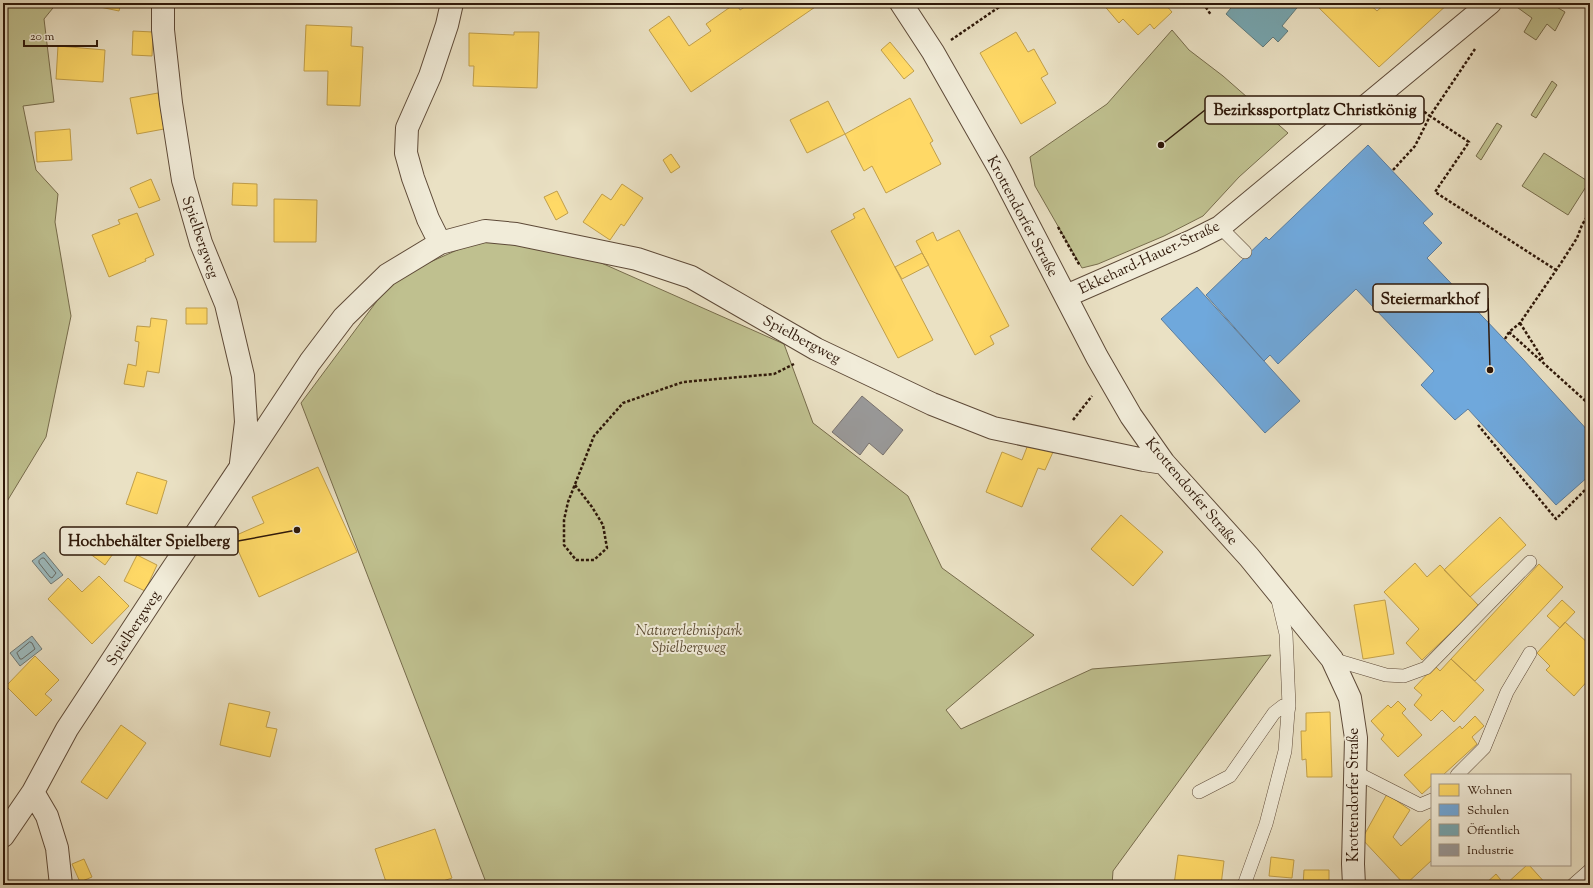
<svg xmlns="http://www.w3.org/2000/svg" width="1593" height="888" font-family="'Sorts Mill Goudy',serif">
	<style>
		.green { fill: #bfc08f; stroke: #776c4c }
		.water { fill: #9dbbbf; stroke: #717a76 }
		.homes { fill: #ffd966; stroke: #c19f4a }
		.schools { fill: #6fa8dc; stroke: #5c7d9d }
		.public { fill: #76a5af; stroke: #617b7d }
		.industry { fill: #999; stroke: #79726e }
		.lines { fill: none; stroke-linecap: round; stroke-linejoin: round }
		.shore { stroke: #666a64; stroke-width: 1 }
		.service-casing { stroke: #5e4a38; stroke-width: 14 }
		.minor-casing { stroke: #5e4a38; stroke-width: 24 }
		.path { stroke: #2f1809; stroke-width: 2.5; stroke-dasharray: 3 2; stroke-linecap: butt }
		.service { stroke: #f1ecd9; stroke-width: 13 }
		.minor { stroke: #f1ecd9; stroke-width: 22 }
		.labels { text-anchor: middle; stroke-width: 4; stroke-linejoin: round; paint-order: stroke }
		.street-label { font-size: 15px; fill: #2f1809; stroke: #f1ecd9 }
		.park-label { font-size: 15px; font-style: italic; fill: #5a4a31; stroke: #f1ecd9 }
		.leader { fill: none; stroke: #2f1809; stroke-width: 1.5 }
		.callout-dot { fill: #2f1809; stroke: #f1ecd9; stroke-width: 1.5 }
		.callout { fill: #f1ecd9; stroke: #2f1809; stroke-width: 1.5 }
		.callout-label { font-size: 16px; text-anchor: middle; font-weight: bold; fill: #2f1809 }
	</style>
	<rect width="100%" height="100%" fill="#eae1c4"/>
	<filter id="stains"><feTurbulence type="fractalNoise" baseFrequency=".005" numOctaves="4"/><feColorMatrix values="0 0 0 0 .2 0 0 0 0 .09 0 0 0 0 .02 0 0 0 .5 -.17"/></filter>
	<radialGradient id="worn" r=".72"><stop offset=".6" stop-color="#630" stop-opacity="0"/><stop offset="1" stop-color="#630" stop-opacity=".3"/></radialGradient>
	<path class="green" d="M3,3H57L44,19L54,102L23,106L36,170L58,194L55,222L71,316L46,437L3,508Z
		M1516,3H1550L1565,12L1555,31L1547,24L1536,40L1524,32L1532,18L1514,5Z
		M1172,30L1189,50L1223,76L1288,133L1239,177L1203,216L1164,236L1098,264L1082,268L1035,186L1030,157L1107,104Z
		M1552,81L1557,85L1536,118L1531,115Z
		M1497,123L1502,126L1481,160L1476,156Z
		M1544,153L1589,182L1568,215L1522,186Z
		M507,228L536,234L784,344L813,423L908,496L942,568L1034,635L946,710L961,729L1092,669L1271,655L1113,871L1112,885H487L301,403L394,278Z"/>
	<path class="water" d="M44,552L63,575L51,584L32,561Z
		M32,636L42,649L20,666L10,653Z"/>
	<path class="homes" d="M101,3H121L119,11L100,7Z
		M736,3L740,10L751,3H821L691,92L649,30L669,16L689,46L711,31L706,24Z
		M1102,3H1164L1172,12L1154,29L1150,24L1138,35L1123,19L1119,23Z
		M1314,3H1368L1377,11L1386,3H1449L1379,67Z
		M306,25L352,27L351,46L363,47L360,106L327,105L328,71H304Z
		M133,31L153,32L152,56L132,55Z
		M514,32H539L537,88L473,86L474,66H469V33L514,35Z
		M1016,32L1028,52L1034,49L1048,74L1041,78L1056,103L1021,124L980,53Z
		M890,42L914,71L904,79L881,50Z
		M58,46L105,50L103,82L56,79Z
		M158,93L164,129L137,134L130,98Z
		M910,98L933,141L930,143L941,164L886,193L872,166L864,171L845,134Z
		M828,101L845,134L807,153L790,120Z
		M70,129L72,160L37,162L35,132Z
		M671,154L680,167L671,173L663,160Z
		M151,179L160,200L139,208L130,188Z
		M233,183L257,184V206L232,205Z
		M622,184L643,198L624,226L621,224L610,240L583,222L602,194L611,200Z
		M557,191L568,213L556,220L544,197Z
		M274,199L317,200L316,242H274Z
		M864,208L933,340L898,358L831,231L855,218L853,214Z
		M137,213L154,255L145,259L146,261L109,277L92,235L120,224L118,220Z
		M959,230L1009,326L990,336L994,344L975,355L916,241L933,232L937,241Z
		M922,253L929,265L902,279L895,267Z
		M186,308H207V324H186Z
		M151,318L167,320L159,373L147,371L144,387L124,384L128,364L136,366L139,342L135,341L137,326L150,327Z
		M1029,442L1053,452L1045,470L1038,468L1022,507L986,492L1002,452L1022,460Z
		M318,467L357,552L259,597L232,537L264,523L252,497Z
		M137,472L167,481L157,514L126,504Z
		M1121,515L1163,552L1133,586L1091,549Z
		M1500,517L1526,545L1470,597L1444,570Z
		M104,533L120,544L105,565L89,553Z
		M137,555L157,565L145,591L124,581Z
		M1415,563L1427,577L1440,565L1479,606L1422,660L1406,643L1419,629L1384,592Z
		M1539,564L1563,587L1475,681L1451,659Z
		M99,576L129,606L92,644L48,599L68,578L82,592Z
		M1385,600L1394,654L1363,659L1354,605Z
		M1562,600L1575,612L1560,628L1547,616Z
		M1565,622L1590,645V678L1574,696L1546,670L1550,666L1537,653Z
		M35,656L59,680L45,694L52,700L36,716L6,686Z
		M1451,659L1484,690L1454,722L1442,710L1431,721L1414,705L1422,695L1414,688L1435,666L1440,671Z
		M1398,701L1406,709L1402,713L1422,735L1398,757L1381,739L1384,735L1371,721L1388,705L1391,708Z
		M229,703L270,712L266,727L277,729L270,757L220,745Z
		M1330,712L1332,777H1307L1306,759L1302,760L1301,731H1306V713Z
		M1475,716L1484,726L1472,737L1477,744L1443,775H1432V785L1422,794L1404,775L1460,726L1462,729Z
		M121,725L146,743L107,799L81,782Z
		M1387,794L1410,810L1393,837L1401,846L1430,819L1432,821V860L1405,885L1362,839Z
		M435,829L452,878L440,882L441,885H387L375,849Z
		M1178,855L1224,861L1221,885H1174Z
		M1271,857L1294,860L1292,878L1269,876Z
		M84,859L92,877L80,882L72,864Z
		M1527,865H1529L1547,885H1484L1496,874L1505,885Z
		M1304,870H1329V885H1303Z
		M1590,876V885H1580Z"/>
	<path class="schools" d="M1368,145L1433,214L1423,223L1442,243L1427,258L1522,358L1590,433V475L1556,505L1468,409L1455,420L1421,385L1434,371L1356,289L1278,364L1270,355L1264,361L1206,295L1266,237L1269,240Z
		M1197,287L1300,401L1265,433L1161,319Z"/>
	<path class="public" d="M1235,3H1301L1282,26L1288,31L1278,42L1273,37L1263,47L1226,14Z"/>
	<path class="industry" d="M862,396L903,430L883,455L869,443L860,455L832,432Z"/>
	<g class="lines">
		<path class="shore" d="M42,558H44L56,573L52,578L50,577L39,563V561Z
			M30,642L32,643L35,649L22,659H20L17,653Z"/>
		<g class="service-casing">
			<path id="service" d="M1220,227L1245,252
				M1332,659L1386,675L1404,676L1426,668L1530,562
				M1355,772L1420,805L1432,800
				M1457,775L1484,748L1507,692L1530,653
				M1199,792L1230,776L1274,713L1283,706H1289
				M1244,885L1266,824L1285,751L1288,712L1289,706L1286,634L1277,596
				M1573,885L1590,870"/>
		</g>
		<g class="minor-casing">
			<path id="minor" d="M163,3V30L171,103L183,180L201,243L226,304L243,376L246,422L241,463
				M901,3L933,52L999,168L1097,357L1131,416L1164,463L1249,557L1332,659L1350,698L1356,738L1353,864L1354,885
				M440,243L428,219L413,178L406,153L407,128L430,76L447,25L452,3
				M1066,296L1192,241L1220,227L1490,3
				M33,792L47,816L57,848L61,885
				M3,836L33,792L67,729L157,592L240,468L310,362L344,317L387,275L440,243L485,231L516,234L637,259L691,277L816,349L932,404L993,428L1144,460L1164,463"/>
		</g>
		<path class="path" d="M1203,3L1211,15
			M951,40L1005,3
			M1408,100L1430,116L1475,49
			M1393,170L1415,146L1430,116L1469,142L1435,192L1556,270
			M1058,227L1080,266
			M1520,323L1544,361
			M1509,332L1590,405
			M1505,339L1509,332L1520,323L1561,263L1577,238L1582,225L1590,212
			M1073,420L1092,396
			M1478,425L1556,519L1590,485
			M575,485L592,507L603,525L607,548L594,560H576L564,545V520L568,502L594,436L623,403L683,382L774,374L794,364"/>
		<use href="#service" class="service"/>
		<use href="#minor" class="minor"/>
	</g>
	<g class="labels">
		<g class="street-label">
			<text transform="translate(1023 216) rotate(62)" y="5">Krottendorfer Straße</text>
			<text transform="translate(201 237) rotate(71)" y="5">Spielbergweg</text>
			<text transform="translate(1149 257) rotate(-25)" y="5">Ekkehard-Hauer-Straße</text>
			<text transform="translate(802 339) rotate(28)" y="5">Spielbergweg</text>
			<text transform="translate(1192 491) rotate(50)" y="5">Krottendorfer Straße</text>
			<text transform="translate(133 628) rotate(-57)" y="5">Spielbergweg</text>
			<text transform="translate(1353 795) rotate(-90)" y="5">Krottendorfer Straße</text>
		</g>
		<g class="park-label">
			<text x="689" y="635">Naturerlebnispark<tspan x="689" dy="17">Spielbergweg</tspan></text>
		</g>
	</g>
	<path class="leader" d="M1161 145L1205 110M1490 370L1488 298M297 530L238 541"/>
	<g class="callout-dot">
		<circle cx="1161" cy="145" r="4"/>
		<circle cx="1490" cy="370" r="4"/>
		<circle cx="297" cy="530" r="4"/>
	</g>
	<g class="callout">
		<rect x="1205" y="96" width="219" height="28" rx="4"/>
		<rect x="1373" y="284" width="115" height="28" rx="4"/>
		<rect x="60" y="527" width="178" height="28" rx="4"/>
	</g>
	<g class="callout-label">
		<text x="1315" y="115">Bezirkssportplatz Christkönig</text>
		<text x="1430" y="304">Steiermarkhof</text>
		<text x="149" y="546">Hochbehälter Spielberg</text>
	</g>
	<rect width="1593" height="888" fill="none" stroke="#eae1c4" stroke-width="16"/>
	<rect x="4" y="4" width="1585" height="880" fill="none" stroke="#2f1809" stroke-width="2"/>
	<rect x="8" y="8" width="1577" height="872" fill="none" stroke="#2f1809"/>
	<rect x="1431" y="774" width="140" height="92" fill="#f1ecd9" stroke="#a39786"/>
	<rect x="1439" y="784" width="20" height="12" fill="#ffd966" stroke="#a39786"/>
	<text x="1467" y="794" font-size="12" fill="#2f1809">Wohnen</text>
	<rect x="1439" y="804" width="20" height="12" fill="#6fa8dc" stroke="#a39786"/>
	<text x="1467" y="814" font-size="12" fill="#2f1809">Schulen</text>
	<rect x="1439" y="824" width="20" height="12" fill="#76a5af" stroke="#a39786"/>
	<text x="1467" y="834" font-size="12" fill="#2f1809">Öffentlich</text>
	<rect x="1439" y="844" width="20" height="12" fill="#999999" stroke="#a39786"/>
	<text x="1467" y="854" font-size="12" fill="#2f1809">Industrie</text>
	<path d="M24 40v6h73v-6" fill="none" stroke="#2f1809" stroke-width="2"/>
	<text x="30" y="40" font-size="12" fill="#2f1809" stroke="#f1ecd9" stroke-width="3" paint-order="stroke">20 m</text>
	<rect width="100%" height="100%" filter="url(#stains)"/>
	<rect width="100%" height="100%" fill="url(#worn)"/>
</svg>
